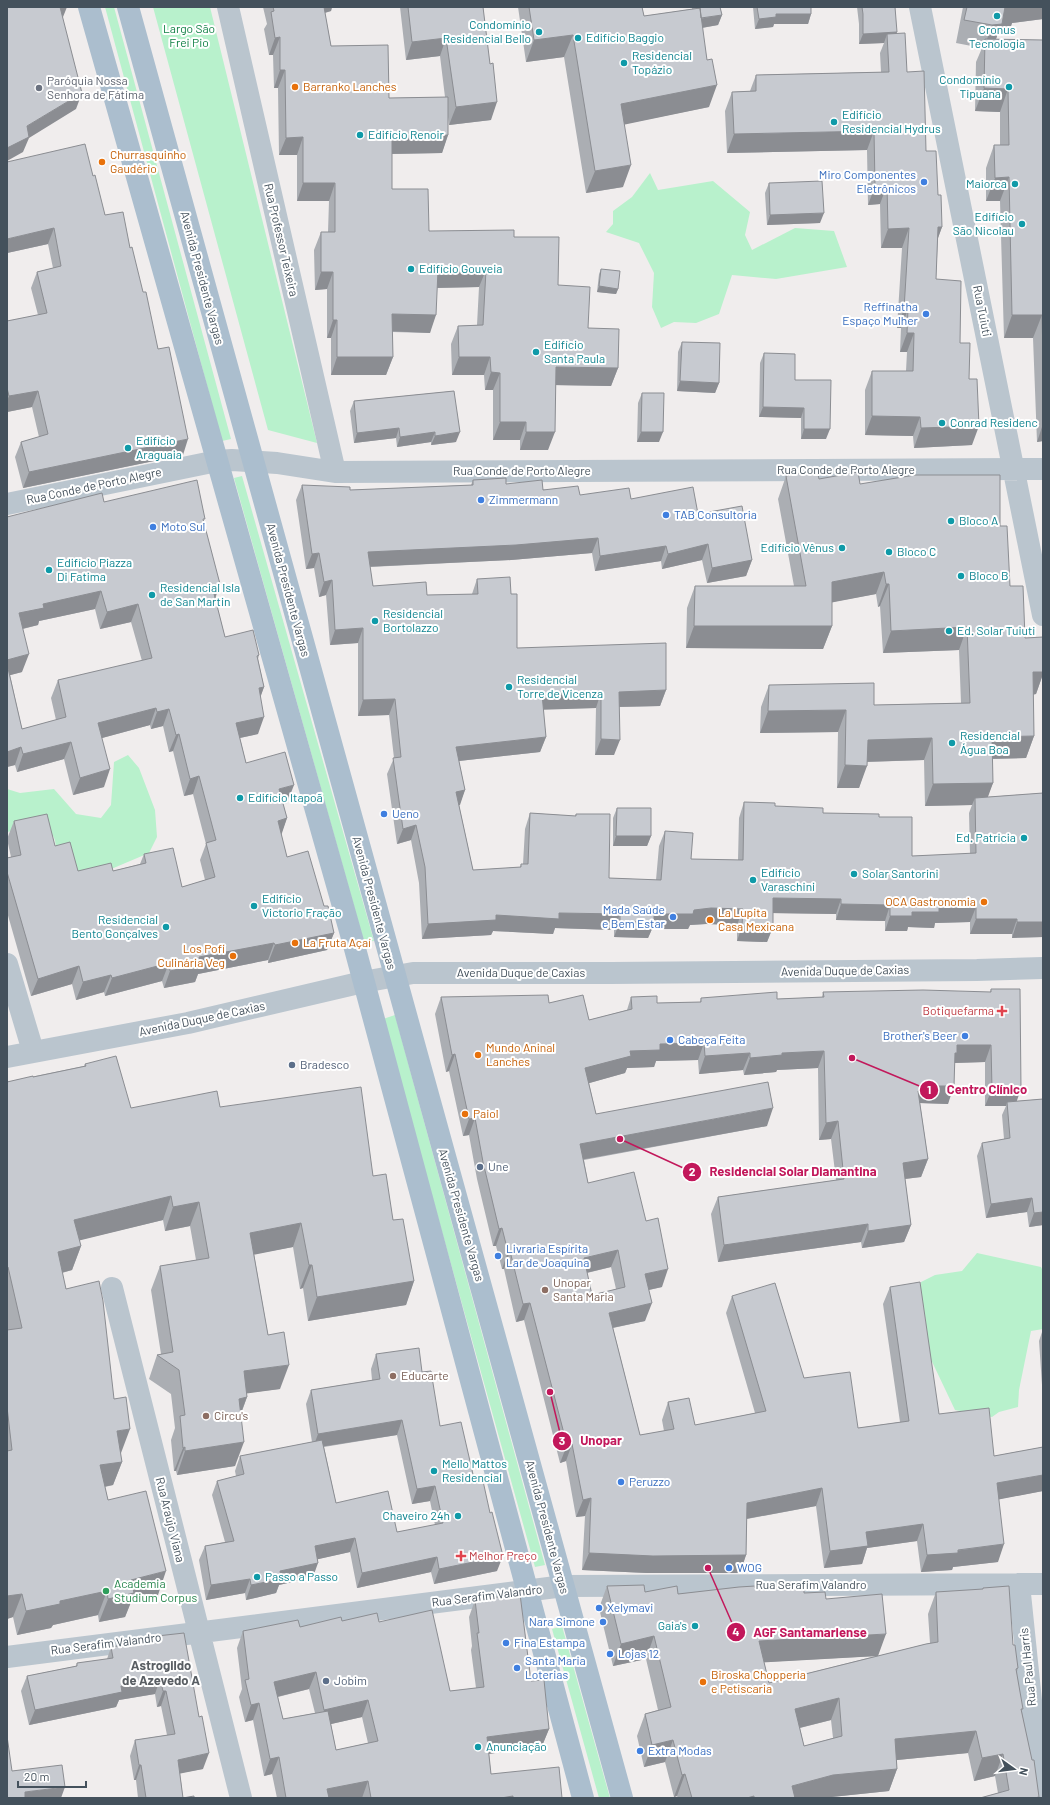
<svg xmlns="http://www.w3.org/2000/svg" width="1050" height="1805" font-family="Barlow,sans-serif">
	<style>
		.green { fill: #b8f1cc }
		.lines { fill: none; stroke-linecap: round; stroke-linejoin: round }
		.minor { stroke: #bac5ce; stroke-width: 22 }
		.major { stroke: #abbece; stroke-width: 22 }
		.wall { fill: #abaeb3; fill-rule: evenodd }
		.shaded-wall { fill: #8b8d92 }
		.building { fill: #c7cad0; stroke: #8b8d92; fill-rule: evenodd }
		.culture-dot { fill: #0f9aa8; stroke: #fff; stroke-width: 1.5 }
		.food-dot { fill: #e8710a; stroke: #fff; stroke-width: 1.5 }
		.worship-dot { fill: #6b7280; stroke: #fff; stroke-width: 1.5 }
		.shop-dot { fill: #3f7fe0; stroke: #fff; stroke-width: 1.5 }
		.health-dot { fill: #e0444e; stroke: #fff; stroke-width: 1.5 }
		.service-dot { fill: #5c6f8a; stroke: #fff; stroke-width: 1.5 }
		.education-dot { fill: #8d6e63; stroke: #fff; stroke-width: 1.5 }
		.leisure-dot { fill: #2e9e5b; stroke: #fff; stroke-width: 1.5 }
		.labels { text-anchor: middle; stroke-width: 4; stroke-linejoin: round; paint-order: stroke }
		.culture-label { font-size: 12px; fill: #0d838f; stroke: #fff; text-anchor: start }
		.park-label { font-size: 12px; fill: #118145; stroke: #fff }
		.worship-label { font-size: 12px; fill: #5b616d; stroke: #fff; text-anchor: start }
		.food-label { font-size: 12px; fill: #c56008; stroke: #fff; text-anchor: start }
		.shop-label { font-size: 12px; fill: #366cbe; stroke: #fff; text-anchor: start }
		.street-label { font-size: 12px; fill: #44515c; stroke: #fff }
		.health-label { font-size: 12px; fill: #be3a42; stroke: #fff; text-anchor: end }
		.service-label { font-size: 12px; fill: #4e5e75; stroke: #fff; text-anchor: start }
		.education-label { font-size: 12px; fill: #785e54; stroke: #fff; text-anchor: start }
		.leisure-label { font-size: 12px; fill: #27864d; stroke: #fff; text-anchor: start }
		.neighbourhood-label { font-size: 13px; font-weight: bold; fill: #595e63; stroke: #fff }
		.leader { fill: none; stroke: #c2185b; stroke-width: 1.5 }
		.callout-dot { fill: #c2185b; stroke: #fff; stroke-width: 1.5 }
		.mark-label { font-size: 12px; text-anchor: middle; font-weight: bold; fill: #fff }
		.callout-label { font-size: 13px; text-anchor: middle; font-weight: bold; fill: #c2185b; stroke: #fff; stroke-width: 4; stroke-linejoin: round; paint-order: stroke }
	</style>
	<rect width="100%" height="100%" fill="#f0eded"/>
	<path class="green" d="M105,7H114L231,439L222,441Z
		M153,7H210L317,443L268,430Z
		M650,173L658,190L713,181L750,212L745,235L752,250L795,228L834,231L847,267L776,279L732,275L719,314L696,323L674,322L661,328L652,307L654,273L639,243L606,232L613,224V211L632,197Z
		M242,476L374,941L364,942L234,478Z
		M128,755L139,768L155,810L157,837L149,853L90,878L82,877L55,857C57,842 56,835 43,826L7,832V789L20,793L54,789L76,814L101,818L111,805L114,762Z
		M395,1015L545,1565L535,1567L383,1019Z
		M977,1253L1041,1267L1043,1271V1329L1031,1331L1019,1390L1018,1407L999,1412L992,1417L955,1410L926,1349V1320L918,1298L921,1282L935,1275L962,1271Z
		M562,1626L610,1798H599L552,1629Z"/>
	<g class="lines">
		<path class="minor" d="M228,7L335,472
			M920,7L1043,615
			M7,504L217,461L232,460L277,463L335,472L1043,469
			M7,964L33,1051
			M7,1057L188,1023L363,982L413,973H611L977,970L1043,968
			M112,1288L241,1798
			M1019,1584L1041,1798
			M7,1657L564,1586L1043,1584"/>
		<path class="major" d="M89,7L354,945L583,1798
			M128,7L622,1798"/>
	</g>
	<path class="wall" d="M263,7H332L331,11L325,13L331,46L389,98L445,97L440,56L406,60L400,7H483L491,120L449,125L448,117V135L442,153L392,154V189L429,231L514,237L558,285L588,328L618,368L611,386L556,385L548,450H520V440H493V390H485L484,375H452L451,344L458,326L477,325L479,287L437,288L430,333L392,332L393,357L386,375H331V338H327V289L315,290L314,250L321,232H328L329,201H297V155H279L278,88H274L273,55H269L264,29L267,24Z
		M518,7H642L644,16L692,9V7H720L722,15L718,25L702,28L709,107L624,124L623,187L586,193L564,57L526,62Z
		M753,7H811V14L808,24H774L773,27L755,29Z
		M857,7H895L896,34L907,72L926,151L938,195L942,227L938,238L936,279L960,343L969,379L972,445L914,448L913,436L865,435V390L872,371H906L907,352H900L901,328H897L902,248H881L880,204L868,205L867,150L727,153L725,111L732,92L750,91L756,75L881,72L880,53L884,43L859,44V24Z
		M963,7H1043V19L1012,23L1011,26L1000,28L996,39L1043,40V441L1037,442L1033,338H1004L1000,201H986V168L994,145H1000V112L975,111L976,62L982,48L956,43Z
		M93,176L105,215L130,248L158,349L183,455L23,488L15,457L21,442L39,437L32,407L7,412V321L38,315L31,288L37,272L53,268L48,244L7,253Z
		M769,183L820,223L767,225L765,193Z
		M601,269L618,289L616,294L597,292L599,274Z
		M682,342L719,383L715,393L677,391L678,352Z
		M764,353L795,380L826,439H801V418L759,417L760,363Z
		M454,391L456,442L431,445V442L397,447L396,438L354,443L350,411L354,401Z
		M642,393L659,442H637L638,403Z
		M786,476L860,484L1000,526L1010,586L1025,638L1043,649V674L1036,694L1033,695L1034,736L1026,758L992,759L993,783L987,797L1043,793V937L1012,938V934H970V922L935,923L934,928L908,927L907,931H885V921L836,920V914L773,913V927L767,942L737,941V925L706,924L690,925L688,929H652L648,938L614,937V930L555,928L553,934L493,931L491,935L422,939L419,883L411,840L397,844L387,774L394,758L389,715L358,716V643L330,645L326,595L319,597L314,568L306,569L296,500L302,485L350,490L471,485L473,480L506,484L580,495L631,499L698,514L752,560L746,576L707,583L702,560L662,569L661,561L595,571L592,553L511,560L370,567L373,586L427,595L472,594L477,579L511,594L517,648L666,690L660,706L619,707L614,755H595L596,708L543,709L546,737L540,752L459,761L465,790L459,805L473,870L520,867L521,864H523L525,829L530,813L575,816L576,814L609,878L656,880L659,846L665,831L691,859L738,860L739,818L744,802L823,813L879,817L912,856L970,854L969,813L972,805L925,806L924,760L867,762L859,788H837L838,732L760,733L761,707L769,685L874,705L961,703L959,650L883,653L880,606L878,607L876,594L832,602V626L823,649L686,648L687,608L695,586H794L778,499Z
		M104,502L204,522L215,598L225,637L259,655L258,659L264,687L260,697L258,734L240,738L246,763L287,803L283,804L287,818L281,834L287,857L324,906L334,933L327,950L268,963V960L198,974L195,982L164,988L162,981L105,996L104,992L76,1000L72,984L31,996L7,912V858L11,857L7,839L14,821L55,846L78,871H113L140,864L144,854L182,887L205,880L200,860L206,844L193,794L184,796L173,751L169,752L163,726L151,729L150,725L102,738L104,787L73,795L64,759L17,772L15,765L7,767V517ZM95,609L100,629L131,622L142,661L58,680L51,698L56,720L22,729L10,675L22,672L23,629L38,625L39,621Z
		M617,808L651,836L647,846H613V818Z
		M991,989L1017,1101L1043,1099V1225L1029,1227L1027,1212L986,1218L977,1156L982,1143L1004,1139L1002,1115L1006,1106H985V1062L954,1063L948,1104L920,1103L928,1159L921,1177L905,1179L911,1225L904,1242L862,1248L861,1242L718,1262L711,1214L718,1197L836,1180L831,1139L819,1140L818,1068L777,1070L776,1072L744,1075L743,1070L699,1074L698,1060L656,1061L654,1067L627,1068L625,1073L589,1083L596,1114L767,1126L584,1160L588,1183L662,1287L649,1290L645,1321L613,1328L640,1435L664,1431L662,1420L668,1402L695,1425L755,1413L726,1313L732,1296L804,1378L858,1428L900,1422L883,1304L890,1287L939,1414L994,1456L1043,1447V1491L999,1499L998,1562L953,1567L952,1570L921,1572L917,1541L867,1548L862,1564L824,1568L816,1506L747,1519L746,1555L740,1573H647L582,1570L585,1516L576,1517L566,1461L560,1463L524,1320L516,1322L504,1269H502L496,1246H493L477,1179L469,1135L463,1136L449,1071L446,1072L435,1014L441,997L549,1003L589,1020L627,1010L631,997L657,1003L700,1002L701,998L777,999L822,997L823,992H990ZM611,1267L616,1289L592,1295L587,1273Z
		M85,1064L131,1108L220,1107L373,1176L393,1220L414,1281L406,1305L308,1321L303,1288L300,1289L293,1247L254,1254L268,1335L280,1389L246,1393L247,1397L241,1414L235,1466L177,1475L176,1471H174L171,1440L175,1428L171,1394L149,1379L157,1355L161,1354L151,1290L160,1266L196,1260L190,1226L165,1231L163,1220L79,1240L81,1246L72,1270L62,1273L66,1289L114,1399L121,1453H120L122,1462L113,1485L105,1487L108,1500L158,1595L131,1602L125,1617L99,1622L98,1615L53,1625L51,1628L17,1635L13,1617L7,1619V1330H8L7,1324V1082L84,1066Z
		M1043,1329V1385H1042L1039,1341Z
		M376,1354L422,1372L440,1426L475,1483L497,1571L434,1584L431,1572L357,1588L350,1552L318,1559L313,1577L279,1585L276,1593L246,1600L245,1593L206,1600L199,1560L205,1546L225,1542L212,1495L217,1481L236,1476L235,1471L240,1456L312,1442L306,1404L311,1390L372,1380L371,1369ZM397,1435L412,1504L430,1501L435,1525L397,1532L336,1503L324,1447Z
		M607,1586L645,1592L678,1594L755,1588L804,1593L826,1599L878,1656L930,1643L928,1614L936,1592L983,1590V1588L1013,1645L1018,1668L1017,1672L1022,1712L1039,1797V1798H980L998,1793L995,1776L974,1781L968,1753L897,1760V1769L889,1791L822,1798H678L677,1796L674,1797L665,1762L644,1767L637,1736L645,1714L658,1710L646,1659L613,1666L599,1608ZM876,1656L769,1683L764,1662ZM831,1720L833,1738L804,1746L800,1728Z
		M475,1600L531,1681L549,1729L542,1746L489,1754L491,1774L562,1798H277L272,1774L264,1776L253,1720L245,1722L239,1697L242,1689L237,1648L243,1631L300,1627L342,1621L379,1622L450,1691L476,1688L471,1650L472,1646L469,1617ZM309,1689L315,1713L283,1719L278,1697ZM362,1717L368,1743L336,1750L331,1724Z
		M148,1637L203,1769L180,1773L183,1798H194H138L136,1780H134L130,1756L135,1740L167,1735L161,1706L157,1707L155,1694L119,1700L116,1707L29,1725L21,1691L27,1676L76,1666L77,1663L107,1659L111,1647L147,1641Z"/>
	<path class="shaded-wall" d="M60,7H67L61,22Z
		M319,7H332L331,11L316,15Z
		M1005,7H1043V19L1012,23L1011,26L1000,28L993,47L985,45L992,25Z
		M776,14H811L808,24H774L773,27L755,29L759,19Z
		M722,15L718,25L695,29L699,19Z
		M897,32L893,42L887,34L884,43L859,44L863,34Z
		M573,35L564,57L526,62L534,40Z
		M280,37L273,55H269L275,38Z
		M446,38L440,56L406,60L412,42Z
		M280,70H285L278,88H274Z
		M717,85L709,107L613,127L621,104Z
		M984,88L1008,89L1000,112L975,111Z
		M82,93L76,109L29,138L23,152L7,161V148L27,126Z
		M497,102L491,120L449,125L456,107Z
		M874,131L867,150L727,153L734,134Z
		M448,135L442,153L386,154L392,136Z
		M303,137L297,155H279L286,138Z
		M631,165L623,187L586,193L595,171Z
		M1009,177L1000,201H986L995,178Z
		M303,183H335L329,201H297Z
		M887,185L880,204L868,205L875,186Z
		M824,213L820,223L767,225L770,215Z
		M938,227H942L935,246Z
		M54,228L48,244L7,253V239Z
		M909,228L902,248H881L888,229Z
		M438,270H486L479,287L432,288Z
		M321,272H333L327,289L315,290Z
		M599,286L618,289L616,294L597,292Z
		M904,309H908L901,328H897Z
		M392,314L436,315L430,333L386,331Z
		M1012,315H1042L1033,338H1004Z
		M333,320H337L331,338H327Z
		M907,333H914L907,352H900Z
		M337,357H393L386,375H331Z
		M459,357H490L484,375H452Z
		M556,367L618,368L611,386L550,385Z
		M491,372L500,373L493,390H485Z
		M680,381L719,383L715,393L677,391Z
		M38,391L32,407L7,412V401L9,396Z
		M763,407L804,408L801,418L759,417Z
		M872,416L920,417L913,436L865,435Z
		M500,422H526L520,440H493Z
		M1043,424V441L1037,442Z
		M979,426L972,445L914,448L921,428Z
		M399,428L396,438L354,443L357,433Z
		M804,429H830L826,439H801Z
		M435,432L431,442L397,447L400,437Z
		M460,432L456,442L431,445L435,436Z
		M526,432H555L548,450H520Z
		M641,432H663L659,442H637Z
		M188,439L183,455L23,488L29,472Z
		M598,538L592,553L511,560L363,567L368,552Z
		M708,544L702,560L662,569L668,554Z
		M666,546L661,561L595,571L600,556Z
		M319,553L314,568L306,569L312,554Z
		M752,560L746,576L707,583L712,568Z
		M884,572L876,594L824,604L832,582Z
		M332,580L326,595L319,597L324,582Z
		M220,584L214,602L212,586Z
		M886,584H889L880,606L878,607Z
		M101,591L95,609L39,621L38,625L13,631L19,613L43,604Z
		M138,604L131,622L100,629L107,612Z
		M694,626H832L823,649L686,648Z
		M967,627L959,650L883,653L891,631Z
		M363,628L358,643L330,645L335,630Z
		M29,654L22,672L7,676V660Z
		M1033,672H1043V674L1036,694L1025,695Z
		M264,687L258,704L259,688Z
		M666,690L660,706L614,707L619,692Z
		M601,692L596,708L536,710L542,694Z
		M395,699L389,715L358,716L363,700Z
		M156,708L150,725L91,741L98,723Z
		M169,709L163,726L151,729L157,712Z
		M846,710L838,732L760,733L768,711Z
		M264,717L258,734L230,740L236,723Z
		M179,734L173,751L169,752L176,735Z
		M1034,736L1026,758L983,759L992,737Z
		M546,737L540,752L450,762L456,747Z
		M932,738L924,760L860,762L868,740Z
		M601,739L620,740L614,755H595Z
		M71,742L64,759L17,772L23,754Z
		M21,747L15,765L7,767V752Z
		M845,765L867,766L859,788H837Z
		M110,769L104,787L73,795L80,778Z
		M199,776L193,794L184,796L190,779Z
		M993,783L985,805L975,798L972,805L925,806L933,784Z
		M294,785L287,803L273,807L279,789Z
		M465,790L460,805L451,807L456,792Z
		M287,818L281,836L278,821Z
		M416,825L411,840L397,844L403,829Z
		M616,836H651L647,846H613Z
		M773,898L841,899L836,914L768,913Z
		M841,904L890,905L885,921L836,920Z
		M976,907L970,922L935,923L934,928L908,927L907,931H885L890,916L912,912L939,908Z
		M711,908L743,909L737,925L706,924L690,925L688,929H652L648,938L614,937L620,921L654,914Z
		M559,913L620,914L614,930L555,928L553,934L493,931L491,935L422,939L428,924L496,915Z
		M976,919H1017L1012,934H970Z
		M1017,922H1043V937L1012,938Z
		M742,926L773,927L767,942L737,941Z
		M334,933L327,950L268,963L275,945Z
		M274,943L268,960L198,974L195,982L164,988L170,971L199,957Z
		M169,963L162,981L105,996L112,978Z
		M79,966L72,984L31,996L38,979Z
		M111,975L104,992L76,1000L83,982Z
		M704,1043L698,1060L656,1061L654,1067L627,1068L625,1073L579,1086L585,1068L630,1051L660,1044Z
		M957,1045H991L985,1062L954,1063L948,1071Z
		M824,1051L818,1068L777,1070L776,1072L744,1075L750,1058L782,1053Z
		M750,1053L743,1070L699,1074L705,1056Z
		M455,1054L449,1071L446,1072L452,1055Z
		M923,1086H954L948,1104L919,1103L918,1091Z
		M992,1089H1021L1015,1106L1007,1102L1006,1106H985Z
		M773,1108L767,1126L574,1161L580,1144Z
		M475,1118L469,1135L463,1136L469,1119Z
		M838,1121L831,1139L819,1140L826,1123Z
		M928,1159L921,1177L896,1180L903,1163Z
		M171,1196L163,1220L65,1244L74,1220Z
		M1032,1198L1027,1212L986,1218L991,1204Z
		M199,1202L190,1226L165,1231L173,1207Z
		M1043,1212V1225L1029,1227L1034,1213Z
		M301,1223L293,1247L242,1257L250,1233Z
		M868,1224L861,1242L718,1262L724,1245Z
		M911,1225L904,1242L862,1248L868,1231Z
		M502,1228L496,1246H493L499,1229Z
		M81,1246L72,1270L49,1276L58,1252Z
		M618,1250L611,1267L577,1275L584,1258Z
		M510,1251L504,1269H502L508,1252Z
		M309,1265H312L303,1288L300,1289Z
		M668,1269L662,1287L639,1292L645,1274Z
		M414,1281L406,1305L308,1321L317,1297Z
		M530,1303L524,1320L516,1322L523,1304Z
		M652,1303L645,1321L602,1330L609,1313Z
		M289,1365L280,1389L235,1395L244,1371Z
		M247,1397L238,1421L239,1399Z
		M402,1420L397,1435L313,1448L318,1434Z
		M130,1429L121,1453L108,1455L117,1431Z
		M244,1442L235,1466L177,1475L185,1451Z
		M572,1444L566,1461L560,1463L567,1445Z
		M185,1447L176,1471H174L183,1448Z
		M122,1462L113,1485L91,1489L100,1465Z
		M1043,1475V1491L991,1501L997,1483Z
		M435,1486L430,1501L412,1504L417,1489Z
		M822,1488L816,1506L740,1520L747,1503Z
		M591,1498L585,1516L576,1517L583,1500Z
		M923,1524L917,1541L867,1548L862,1564L824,1568L830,1551L866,1532Z
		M355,1538L350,1552L310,1561L315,1546Z
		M1004,1544L998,1562L953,1567L952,1570L921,1572L927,1555Z
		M589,1553L746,1555L740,1573H647L582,1570Z
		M503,1556L497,1571L434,1584L439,1569Z
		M437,1557L431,1572L357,1588L362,1573Z
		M318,1563L313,1577L279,1585L276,1593L246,1600L251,1585L280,1571Z
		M166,1571L158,1595L131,1602L125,1617L99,1622L108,1599L131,1580Z
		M250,1579L245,1593L206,1600L211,1585Z
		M107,1591L98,1615L53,1625L51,1628L17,1635L26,1611L60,1601Z
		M22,1594L13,1617L7,1619V1596Z
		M886,1634L878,1656L751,1663L759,1641Z
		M654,1636L646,1659L613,1666L621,1644Z
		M316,1672L309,1689L268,1699L274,1682Z
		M160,1679L155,1694L119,1700L116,1707L29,1725L35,1710L121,1686Z
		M163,1691H166L161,1706L157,1707Z
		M839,1698L831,1720L787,1731L795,1709Z
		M368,1700L362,1717L318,1727L324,1710Z
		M259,1703L253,1720L245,1722L251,1705Z
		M549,1729L542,1746L481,1755L487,1737Z
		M976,1731L968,1753L887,1761L895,1739Z
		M673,1740L665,1762L644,1767L652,1745Z
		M209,1753L203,1769L173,1775L178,1760Z
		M1003,1754L995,1776L974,1781L982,1758Z
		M279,1757L272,1774L264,1776L270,1759Z
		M139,1765H141L136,1780H134Z
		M897,1769L889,1791L822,1798H787L792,1786L833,1775Z
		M685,1774L677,1796L674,1797L682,1775Z
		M368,1781L362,1798H324L327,1789Z
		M65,1787L61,1798H23L25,1792Z
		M513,1796L512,1798H501Z"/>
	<path class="building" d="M7,7H60L82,93L27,126L29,137L7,148Z
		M273,7H324L331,46L388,45L389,98L448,97V135L392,136V189H428L429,231L514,230V237H559L558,285L590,287L588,328L619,329L618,368L556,367L555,432H526V422H500V373L491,372L490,357H459L458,326L483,325L486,270H438L436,315L392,314L393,357H337V320H333V272H321V232H335V183H303V137L286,138L285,70H280V37L275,38L271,12L274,11Z
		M408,7H483L490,64L493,63L497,102L456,107L446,38L412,42Z
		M529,7H642L644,16L700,8L707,60L712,59L717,85L621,104L631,165L595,171L573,35L534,40Z
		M697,7H720L722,15L701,18L700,8H697Z
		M757,7H811V14H776V17L759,19Z
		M862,7H895L897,32L863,34V14Z
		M967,7H1005L1002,24L992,25L964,20Z
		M905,33L907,72L924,71L926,151H936L938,195H941L942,227H938L936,279L961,281L960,343H970L969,379H977L979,426L921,428L920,417L872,416V371H913L914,333H907L908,309H904L909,228L888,229L887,185L875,186L874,131L734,134L732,92L756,91V75L889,72L887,34Z
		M985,39L1043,40V356L1042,315H1012L1009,177L995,178L994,145H1009L1008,89L984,88Z
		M85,144L93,176L95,175L105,215L123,212L130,248L132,247L143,292H146L158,349L169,347L188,439L29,472L21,442L48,434L38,391L9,396L7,388V321L47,313L37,272L61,266L54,228L7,239V162Z
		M822,181L824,213L770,215L769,183Z
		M601,269L620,271L618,289L599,286Z
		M682,342L720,343L719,383L680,381Z
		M764,353L795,354V380H831L830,429H804V408L763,407Z
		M454,391L460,432L435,436V432L400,437L399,428L357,433L354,401Z
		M642,393H664L663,432H641Z
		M817,470L819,479L858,472L860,484L915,475H1000V526H1007L1010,586H1023L1025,638L1043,637V672H1033L1034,736L992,737L993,783L933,784L932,738L868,740L867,766L845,765L846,710L768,711L769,685L874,683V705L970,703L967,627L891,631L889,584H886L884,572L832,582V626H694L695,586H806L786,476Z
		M506,478V484L542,480L543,490L578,486L580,495L629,488L631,499L693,487L698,514L742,506L752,560L712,568L708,544L668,554L666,546L600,556L598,538L516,545L368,552L373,586L426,582L427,595L478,594L477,579L510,577L511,594H517V648L666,643V690L619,692L620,740L601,739V692L542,694L546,737L456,747L465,790L456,792L473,870L521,867V864H528L530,813L576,816V814H610L609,878L661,880L665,831L693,833L691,859L743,860L744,802L775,803V806L823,808V813L879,814V817H912V856L976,853L975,798L1043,793V922H1017V919H976V907L939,908V912H912V916H890V905L841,904V899L773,898V927L742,926L743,909L711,908L694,910L693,914H654V923L620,921V914L559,913V919L496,915V920L428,924L425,867L416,825L403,829L393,758L401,757L395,699L363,700V628L335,630L332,580L324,582L319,553L312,554L302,485L350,487V490L473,485V480Z
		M197,480L205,519H203L220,584L212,586L225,637L253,630L259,655L257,656L264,687L259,688L264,717L236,723L246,763L285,752L294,785L279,789L287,818L278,821L287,857L308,851L324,906H328L334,933L275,945L274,943L199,957L201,964L170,971L169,963L112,978L111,975L83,982L79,966L38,979L7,872V858L21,855L14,821L47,814L55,846L70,842L78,871L111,863L113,871L146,863L144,854L173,848L182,887L215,877L206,843L216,840L199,776L190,779L179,734L176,735L169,709L157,712L156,708L98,723L110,769L80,778L71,742L23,754L21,747L7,752V664L22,729L66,717L58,680L152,658L138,604L107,612L101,591L43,604L44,608L19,613L29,654L7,660V517L102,493L104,502Z
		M617,808H651V836H616Z
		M991,989H1020L1021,1089H992L991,1045H957V1053H955L954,1086H923V1091H918L928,1159L903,1163L911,1225L868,1231V1224L724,1245L718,1197L844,1179L838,1121L826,1123L824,1051L782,1053V1055L750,1058V1053L705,1056L704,1043L660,1044V1050L630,1051L631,1056L585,1068L596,1114L768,1082L773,1108L580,1144L588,1183L634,1172L646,1221L658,1218L668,1269L645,1274L652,1303L609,1313L640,1435L674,1429L668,1402L689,1398L695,1425L766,1411L732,1296L775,1283L804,1378L850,1372L858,1428L909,1421L890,1287L920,1282L939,1414L989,1408L994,1456L1043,1447V1475L997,1483L1004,1544L958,1550V1553L927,1555L923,1524L866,1532L868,1546L830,1551L822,1488L747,1503L746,1555L653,1556L589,1553L591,1498L583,1500L572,1444L567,1445L530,1303L523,1304L510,1251L508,1252L502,1228L499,1229L483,1162L475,1118L469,1119L455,1054L452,1055L441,997L548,995L549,1003L583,995L589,1020L632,1009L631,997L657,996V1003L701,1002V998L777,992V999L824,997L823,992L923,990L991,992ZM618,1250L625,1287L592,1295L584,1258Z
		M116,1056L131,1108L217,1091L220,1107L361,1087L373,1176L386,1174L393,1220L403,1219L414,1281L317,1297L312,1265H309L301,1223L250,1233L268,1335L284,1332L289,1365L244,1371L247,1397L239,1399L244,1442L185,1451V1447L183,1448L180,1416L185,1415L179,1370L157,1355L173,1352L160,1266L209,1258L199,1202L173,1207L171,1196L74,1220L81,1246L58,1252L66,1289L99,1281L103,1301L114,1399L126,1397L130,1429L117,1431L122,1462L100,1465L108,1500L146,1491L166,1571L131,1580L134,1593L108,1599L107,1591L60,1601V1604L26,1611L22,1594L7,1596V1451L12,1450L7,1407V1330L22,1328L8,1267H7V1082L33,1076V1077L86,1066L85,1064Z
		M1043,1099V1212L1034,1213L1032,1198L991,1204L982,1143L1010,1138L1007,1102Z
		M419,1348L422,1372L431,1371L440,1426L461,1422L475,1483L483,1481L490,1513L492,1512L503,1556L439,1569L437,1557L362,1573L355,1538L315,1546L318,1563L280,1571L281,1579L251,1585L250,1579L211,1585L205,1546L234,1541L217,1481L244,1474L240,1456L322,1440L336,1503L388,1491L397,1532L443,1523L435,1486L417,1489L402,1420L318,1434L311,1390L380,1379L376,1354Z
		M644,1585L645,1592L677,1586L678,1594L739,1587L755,1586V1588L804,1585V1593L825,1592L826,1599L882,1594L886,1634L759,1641L769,1683L926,1644L938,1642L936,1592L983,1589V1588L1009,1586L1013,1645H1015L1018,1668L1016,1669L1023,1709H1021L1032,1760H1034L1039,1797L1034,1798H980L1009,1790L1003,1754L982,1758L976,1731L895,1739L897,1769L833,1775L792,1786L795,1798H754V1796L747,1798H692L685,1774L682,1775L673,1740L652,1745L645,1714L671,1707L654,1636L621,1644L607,1586ZM839,1698L842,1736L804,1746L795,1709Z
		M520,1594L531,1681L544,1680L549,1729L487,1737L491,1774L559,1767L562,1798H513V1796L501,1798H371L368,1781L327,1789L329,1798H286L279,1757L270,1759L259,1703L251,1705L245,1680L249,1679L243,1631L298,1620L300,1627L341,1617L342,1621L377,1613L379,1622L432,1610L450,1691L484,1687L477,1633H479L475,1600ZM316,1672L324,1710L368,1700L378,1741L336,1750L328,1711L283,1719L274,1682Z
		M184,1633L199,1717L202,1716L209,1753L178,1760L183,1798L194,1796V1798H146L141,1765H139L135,1740L175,1734L166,1691H163L160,1679L121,1686L122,1692L35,1710L27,1676L77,1666V1663L113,1658L111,1647L149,1641L148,1637Z
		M7,1736L12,1771L62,1765L65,1787L25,1792V1798H7Z"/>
	<g class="culture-dot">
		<circle cx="997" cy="16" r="4"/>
		<circle cx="539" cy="32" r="4"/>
		<circle cx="578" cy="38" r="4"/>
		<circle cx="624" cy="63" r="4"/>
		<circle cx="1009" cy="87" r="4"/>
		<circle cx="834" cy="122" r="4"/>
		<circle cx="360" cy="135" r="4"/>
		<circle cx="1015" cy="184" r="4"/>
		<circle cx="1022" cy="224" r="4"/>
		<circle cx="411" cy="269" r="4"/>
		<circle cx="536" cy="352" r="4"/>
		<circle cx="942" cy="423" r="4"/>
		<circle cx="128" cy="448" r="4"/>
		<circle cx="951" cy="521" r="4"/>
		<circle cx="842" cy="548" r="4"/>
		<circle cx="889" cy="552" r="4"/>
		<circle cx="49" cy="570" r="4"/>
		<circle cx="961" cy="576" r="4"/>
		<circle cx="152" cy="595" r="4"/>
		<circle cx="375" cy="621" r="4"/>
		<circle cx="949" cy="631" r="4"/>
		<circle cx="509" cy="687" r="4"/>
		<circle cx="952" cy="743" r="4"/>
		<circle cx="240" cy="798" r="4"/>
		<circle cx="1024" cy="838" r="4"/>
		<circle cx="854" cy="874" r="4"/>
		<circle cx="753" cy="880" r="4"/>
		<circle cx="254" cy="906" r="4"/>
		<circle cx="166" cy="927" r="4"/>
		<circle cx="434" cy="1471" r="4"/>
		<circle cx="458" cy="1516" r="4"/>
		<circle cx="257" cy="1577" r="4"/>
		<circle cx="695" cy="1626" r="4"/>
		<circle cx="478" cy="1747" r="4"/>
	</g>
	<g class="food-dot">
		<circle cx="295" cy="87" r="4"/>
		<circle cx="102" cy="162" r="4"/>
		<circle cx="984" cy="902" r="4"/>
		<circle cx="710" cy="920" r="4"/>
		<circle cx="295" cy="943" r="4"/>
		<circle cx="233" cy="956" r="4"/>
		<circle cx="478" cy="1055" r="4"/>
		<circle cx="465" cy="1114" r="4"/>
		<circle cx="703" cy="1682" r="4"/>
	</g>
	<circle class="worship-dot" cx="39" cy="88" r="4"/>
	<g class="shop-dot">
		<circle cx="924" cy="182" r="4"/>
		<circle cx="926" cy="314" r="4"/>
		<circle cx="481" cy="500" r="4"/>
		<circle cx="666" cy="515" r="4"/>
		<circle cx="153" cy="527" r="4"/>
		<circle cx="384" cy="814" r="4"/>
		<circle cx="673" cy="917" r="4"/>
		<circle cx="965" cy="1036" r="4"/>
		<circle cx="670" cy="1040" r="4"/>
		<circle cx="498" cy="1256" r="4"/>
		<circle cx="621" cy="1482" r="4"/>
		<circle cx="729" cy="1568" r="4"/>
		<circle cx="599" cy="1608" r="4"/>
		<circle cx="603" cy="1622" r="4"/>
		<circle cx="506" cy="1643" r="4"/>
		<circle cx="610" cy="1654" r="4"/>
		<circle cx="517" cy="1668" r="4"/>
		<circle cx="640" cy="1751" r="4"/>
	</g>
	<g class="health-dot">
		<path d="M1000 1005h4v4h4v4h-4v4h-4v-4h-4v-4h4z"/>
		<path d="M459 1550h4v4h4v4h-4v4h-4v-4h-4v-4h4z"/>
	</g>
	<g class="service-dot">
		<circle cx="292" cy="1065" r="4"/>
		<circle cx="480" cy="1167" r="4"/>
		<circle cx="326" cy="1681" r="4"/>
	</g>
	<g class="education-dot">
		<circle cx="545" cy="1290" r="4"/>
		<circle cx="393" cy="1376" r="4"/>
		<circle cx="206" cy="1416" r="4"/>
	</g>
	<circle class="leisure-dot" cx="106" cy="1591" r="4"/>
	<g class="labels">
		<g class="culture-label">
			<text x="531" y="29" text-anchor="end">Condomínio<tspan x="531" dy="14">Residencial Bello</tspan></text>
			<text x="997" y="34" text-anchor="middle">Cronus<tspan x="997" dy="14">Tecnologia</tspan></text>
			<text x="586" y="42">Edifício Baggio</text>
			<text x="632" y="60">Residencial<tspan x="632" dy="14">Topázio</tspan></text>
			<text x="1001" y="84" text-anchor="end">Condomínio<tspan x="1001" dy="14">Tipuana</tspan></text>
			<text x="842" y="119">Edifício<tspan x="842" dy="14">Residencial Hydrus</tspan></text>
			<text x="368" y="139">Edifício Renoir</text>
			<text x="1007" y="188" text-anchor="end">Maiorca</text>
			<text x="1014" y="221" text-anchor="end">Edifício<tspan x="1014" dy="14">São Nicolau</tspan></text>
			<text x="419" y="273">Edifício Gouveia</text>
			<text x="544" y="349">Edifício<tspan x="544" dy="14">Santa Paula</tspan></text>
			<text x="950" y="427">Conrad Residenc</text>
			<text x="136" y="445">Edifício<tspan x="136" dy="14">Araguaia</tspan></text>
			<text x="959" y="525">Bloco A</text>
			<text x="834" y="552" text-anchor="end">Edifício Vênus</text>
			<text x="897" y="556">Bloco C</text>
			<text x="57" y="567">Edifício Piazza<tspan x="57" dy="14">Di Fatima</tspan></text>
			<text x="969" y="580">Bloco B</text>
			<text x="160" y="592">Residencial Isla<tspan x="160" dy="14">de San Martin</tspan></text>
			<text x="383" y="618">Residencial<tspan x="383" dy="14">Bortolazzo</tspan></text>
			<text x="957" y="635">Ed. Solar Tuiuti</text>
			<text x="517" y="684">Residencial<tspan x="517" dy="14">Torre de Vicenza</tspan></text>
			<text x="960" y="740">Residencial<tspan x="960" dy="14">Água Boa</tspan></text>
			<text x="248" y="802">Edifício Itapoã</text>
			<text x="1016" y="842" text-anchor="end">Ed. Patricia</text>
			<text x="761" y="877">Edifício<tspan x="761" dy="14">Varaschini</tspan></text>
			<text x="862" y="878">Solar Santorini</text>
			<text x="262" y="903">Edifício<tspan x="262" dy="14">Victorio Fração</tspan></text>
			<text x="158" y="924" text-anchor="end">Residencial<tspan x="158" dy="14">Bento Gonçalves</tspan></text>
			<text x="442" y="1468">Mello Mattos<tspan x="442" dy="14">Residencial</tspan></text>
			<text x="450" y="1520" text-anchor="end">Chaveiro 24h</text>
			<text x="265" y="1581">Passo a Passo</text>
			<text x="687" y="1630" text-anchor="end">Gaia's</text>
			<text x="486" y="1751">Anunciação</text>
		</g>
		<g class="park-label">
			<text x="189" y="33">Largo São<tspan x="189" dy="14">Frei Pio</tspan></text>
		</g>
		<g class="worship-label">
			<text x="47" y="85">Paróquia Nossa<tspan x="47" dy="14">Senhora de Fátima</tspan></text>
		</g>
		<g class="food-label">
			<text x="303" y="91">Barranko Lanches</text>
			<text x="110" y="159">Churrasquinho<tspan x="110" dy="14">Gaudério</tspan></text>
			<text x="976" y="906" text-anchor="end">OCA Gastronomia</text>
			<text x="718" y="917">La Lupita<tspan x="718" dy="14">Casa Mexicana</tspan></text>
			<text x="303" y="947">La Fruta Açaí</text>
			<text x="225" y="953" text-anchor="end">Los Pofi<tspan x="225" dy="14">Culinária Veg</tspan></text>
			<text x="486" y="1052">Mundo Aninal<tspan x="486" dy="14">Lanches</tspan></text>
			<text x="473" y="1118">Paiol</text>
			<text x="711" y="1679">Biroska Chopperia<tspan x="711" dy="14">e Petiscaria</tspan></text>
		</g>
		<g class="shop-label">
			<text x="916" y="179" text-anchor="end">Miro Componentes<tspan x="916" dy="14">Eletrônicos</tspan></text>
			<text x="918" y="311" text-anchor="end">Reffinatha<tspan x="918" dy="14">Espaço Mulher</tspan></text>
			<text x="489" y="504">Zimmermann</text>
			<text x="674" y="519">TAB Consultoria</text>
			<text x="161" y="531">Moto Sul</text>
			<text x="392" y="818">Ueno</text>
			<text x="665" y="914" text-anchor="end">Mada Saúde<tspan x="665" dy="14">e Bem Estar</tspan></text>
			<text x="957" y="1040" text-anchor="end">Brother's Beer</text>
			<text x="678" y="1044">Cabeça Feita</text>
			<text x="506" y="1253">Livraria Espírita<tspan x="506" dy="14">Lar de Joaquina</tspan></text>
			<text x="629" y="1486">Peruzzo</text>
			<text x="737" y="1572">WOG</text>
			<text x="607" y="1612">Xelymavi</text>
			<text x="595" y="1626" text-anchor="end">Nara Simone</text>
			<text x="514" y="1647">Fina Estampa</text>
			<text x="618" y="1658">Lojas 12</text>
			<text x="525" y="1665">Santa Maria<tspan x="525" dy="14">Loterias</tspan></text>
			<text x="648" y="1755">Extra Modas</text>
		</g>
		<g class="street-label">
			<text transform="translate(281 240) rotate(77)" y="4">Rua Professor Teixeira</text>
			<text transform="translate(202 278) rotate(75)" y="4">Avenida Presidente Vargas</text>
			<text transform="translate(982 311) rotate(79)" y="4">Rua Tuiuti</text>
			<text x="846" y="474">Rua Conde de Porto Alegre</text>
			<text x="522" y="475">Rua Conde de Porto Alegre</text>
			<text transform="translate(94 486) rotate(-12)" y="4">Rua Conde de Porto Alegre</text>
			<text transform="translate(288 590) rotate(75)" y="4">Avenida Presidente Vargas</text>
			<text transform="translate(374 903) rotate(75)" y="4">Avenida Presidente Vargas</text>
			<text transform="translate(845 971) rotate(-1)" y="4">Avenida Duque de Caxias</text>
			<text x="521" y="977">Avenida Duque de Caxias</text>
			<text transform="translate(202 1019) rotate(-12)" y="4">Avenida Duque de Caxias</text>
			<text transform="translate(461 1215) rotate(74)" y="4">Avenida Presidente Vargas</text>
			<text transform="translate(170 1520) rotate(76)" y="4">Rua Araújo Viana</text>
			<text transform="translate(547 1527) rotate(75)" y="4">Avenida Presidente Vargas</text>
			<text x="811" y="1589">Rua Serafim Valandro</text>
			<text transform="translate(487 1596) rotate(-7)" y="4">Rua Serafim Valandro</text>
			<text transform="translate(106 1644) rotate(-7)" y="4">Rua Serafim Valandro</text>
			<text transform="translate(1028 1667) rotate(-96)" y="4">Rua Paul Harris</text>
		</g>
		<g class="health-label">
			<text x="994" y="1015">Botiquefarma</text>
			<text x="469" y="1560" text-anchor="start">Melhor Preço</text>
		</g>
		<g class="service-label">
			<text x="300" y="1069">Bradesco</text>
			<text x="488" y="1171">Une</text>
			<text x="334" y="1685">Jobim</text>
		</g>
		<g class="education-label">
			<text x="553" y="1287">Unopar<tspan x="553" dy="14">Santa Maria</tspan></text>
			<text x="401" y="1380">Educarte</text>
			<text x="214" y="1420">Circu's</text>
		</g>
		<g class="leisure-label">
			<text x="114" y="1588">Academia<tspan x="114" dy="14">Studium Corpus</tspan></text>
		</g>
		<g class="neighbourhood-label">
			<text x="161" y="1670">Astrogildo<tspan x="161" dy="15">de Azevedo A</tspan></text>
		</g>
	</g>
	<path class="leader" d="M852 1058L929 1090M620 1139L692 1172M550 1392L562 1441M708 1568L736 1632"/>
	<g class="callout-dot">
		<circle cx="852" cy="1058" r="4"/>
		<circle cx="620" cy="1139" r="4"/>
		<circle cx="550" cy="1392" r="4"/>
		<circle cx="708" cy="1568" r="4"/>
		<circle cx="929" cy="1090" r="10"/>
		<circle cx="692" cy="1172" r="10"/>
		<circle cx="562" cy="1441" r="10"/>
		<circle cx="736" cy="1632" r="10"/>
	</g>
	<g class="mark-label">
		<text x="929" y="1094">1</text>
		<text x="692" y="1176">2</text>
		<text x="562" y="1445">3</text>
		<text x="736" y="1636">4</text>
	</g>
	<g class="callout-label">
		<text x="987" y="1094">Centro Clínico</text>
		<text x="793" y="1176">Residencial Solar Diamantina</text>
		<text x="601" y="1445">Unopar</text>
		<text x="810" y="1637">AGF Santamariense</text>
	</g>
	<rect width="1050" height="1805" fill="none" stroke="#44515c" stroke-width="16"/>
	<g transform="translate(1014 1769) rotate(104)" stroke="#ffffff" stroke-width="3" paint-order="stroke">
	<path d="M0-3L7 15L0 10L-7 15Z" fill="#44515c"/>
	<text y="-6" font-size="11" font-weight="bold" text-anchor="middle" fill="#44515c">N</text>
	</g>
	<path d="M18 1781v6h68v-6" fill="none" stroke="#44515c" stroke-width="2"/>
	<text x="24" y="1781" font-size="12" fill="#44515c" stroke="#ffffff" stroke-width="3" paint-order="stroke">20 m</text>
</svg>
